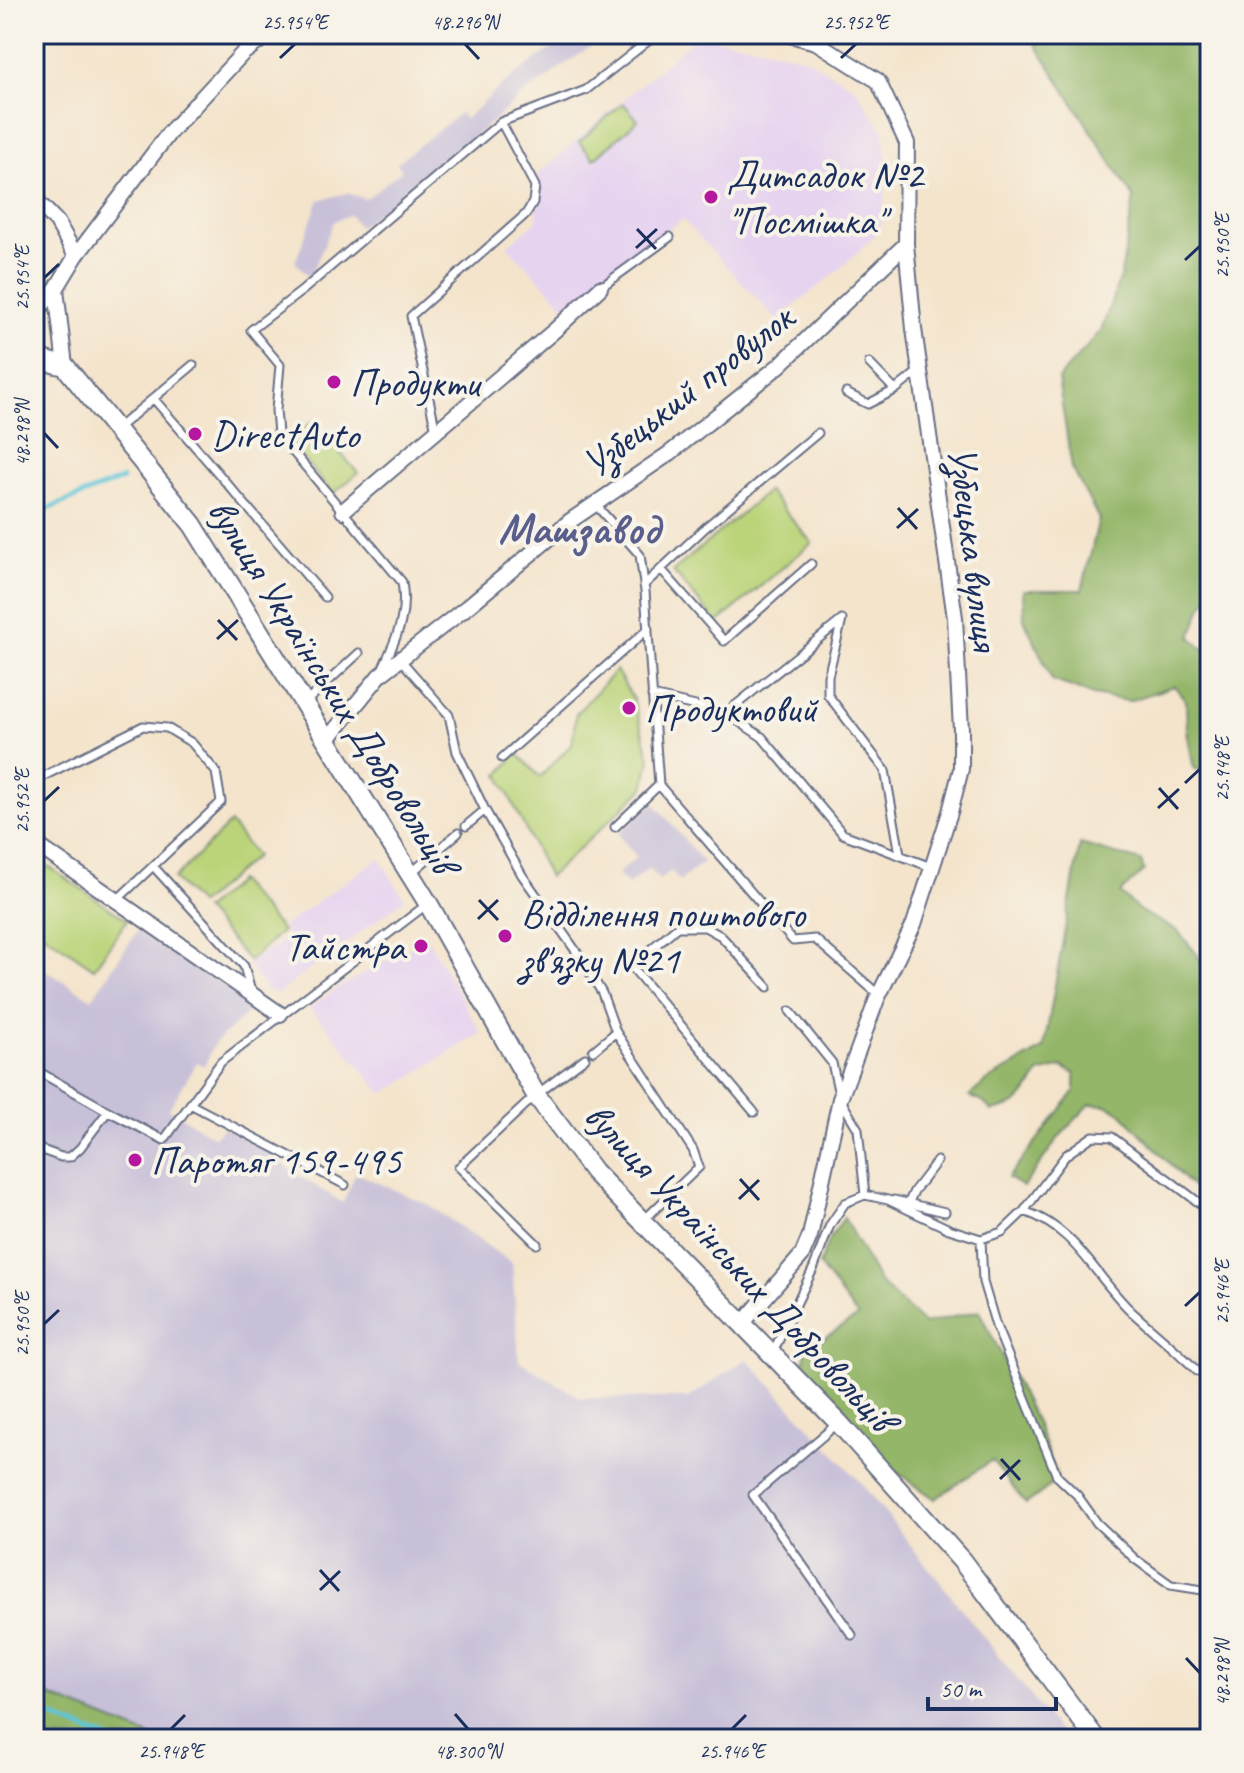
<svg xmlns="http://www.w3.org/2000/svg" width="1244" height="1773" font-family="Caveat,sans-serif">
	<style>
		.built { fill: #e6d3f0 }
		.industrial { fill: #c8c0d8 }
		.green { fill: #bbd479; stroke: #6b826c; stroke-width: 2 }
		.forest { fill: #94b669; stroke: #587264; stroke-width: 2 }
		.lines { fill: none; stroke-linecap: round; stroke-linejoin: round }
		.stream { stroke: #5cc4d8; stroke-width: 5 }
		.service-casing { stroke: #676e84; stroke-width: 11 }
		.minor-casing { stroke: #676e84; stroke-width: 18 }
		.tertiary-casing { stroke: #676e84; stroke-width: 22 }
		.service { stroke: #fff; stroke-width: 7 }
		.minor { stroke: #fff; stroke-width: 14 }
		.tertiary { stroke: #fff; stroke-width: 18 }
		.ticks { fill: none; stroke: #1b2f5e; stroke-width: 3 }
		.poi-dot { fill: #b5179e; stroke: #f7f3e8; stroke-width: 3 }
		.labels { text-anchor: middle; stroke-width: 8; stroke-linejoin: round; paint-order: stroke }
		.poi-label { font-size: 40px; fill: #1b2f5e; stroke: #f7f3e8; text-anchor: start }
		.street-label { font-size: 40px; fill: #1b2f5e; stroke: #f7f3e8 }
		.quarter-label { font-size: 44px; font-weight: bold; fill: #595e8c; stroke: #f7f3e8 }
		.neatline { fill: none; stroke: #1b2f5e; stroke-width: 3 }
		.ticks-label { font-size: 20px; text-anchor: middle; fill: #1b2f5e }
	</style>
	<rect width="100%" height="100%" fill="#f7f3e8"/>
	<filter id="ink" filterUnits="userSpaceOnUse"><feTurbulence type="fractalNoise" baseFrequency=".0125" numOctaves="2"/><feDisplacementMap in="SourceGraphic" scale="16" xChannelSelector="R" yChannelSelector="G"/><feConvolveMatrix kernelMatrix="1 2 1 2 8 2 1 2 1" color-interpolation-filters="sRGB"/></filter>
	<filter id="wash" filterUnits="userSpaceOnUse"><feTurbulence type="fractalNoise" baseFrequency=".006" numOctaves="4" result="noise"/><feDisplacementMap in="SourceGraphic" scale="32" xChannelSelector="R" yChannelSelector="G"/><feGaussianBlur stdDeviation="1.8" result="paint"/><feColorMatrix in="noise" values="0 0 0 0 0 0 0 0 0 0 0 0 0 0 0 0 0 1.4 0 .05"/><feComposite in="paint" operator="in"/></filter>
	<g filter="url(#wash)">
		<rect width="100%" height="100%" fill="#f4e4cc"/>
		<path class="built" d="M697,36L742,43L805,58L855,88L884,132L888,175L880,230L842,267L777,320L682,219L566,307L507,246L537,221L538,174Z
			M379,858L405,899L277,994L266,989L247,964L287,937L282,927Z
			M427,938L481,1033L383,1094L310,1008L339,987Z"/>
		<path class="industrial" d="M572,34H608L521,96L478,134L359,227L350,215L334,221L310,278L295,262L319,200L347,193L366,199L402,170L397,163L460,113L465,119L509,79Z
			M654,803L703,862L680,881L671,871L659,880L649,868L628,885L618,874L637,857L618,834Z
			M140,927L248,1002V1012L215,1043L204,1066L197,1062L169,1109L214,1137L224,1127L273,1154L291,1171L343,1203L356,1173L429,1205L512,1263L519,1361L581,1398H688L747,1359L861,1483L1065,1739H159L34,1690V963L92,999Z"/>
		<path class="green" d="M623,103L638,120L594,159L579,142Z
			M313,421L358,473L333,494L289,442Z
			M768,491L812,543L717,623L673,571Z
			M616,670L633,699L650,758L644,788L549,877L499,775L517,753L540,777L572,744L576,714Z
			M230,823L256,856L199,905L174,879Z
			M36,858L127,920L94,968L34,927V861Z
			M238,881L282,931L249,961L204,910Z"/>
		<path class="forest" d="M1029,34H1210V596L1201,609L1191,637L1210,655V766L1207,770L1194,769L1187,731L1186,701L1174,686L1129,701L1093,695L1052,680L1024,619L1023,590H1082L1099,519L1072,468L1058,379L1101,331L1121,275L1134,198Z
			M1080,844L1141,861L1144,871L1120,893L1140,911L1178,931L1197,954L1210,978V1195L1191,1186L1120,1112L1106,1105L1090,1104L1060,1136L1023,1187L1008,1178L1075,1091V1074L1062,1067L1039,1073C1024,1098 1022,1105 992,1111L983,1102L969,1096L987,1081L1044,1048Z
			M844,1218L879,1282L924,1324L979,1311L1035,1420L1057,1476L1050,1486L1026,1504L992,1460L935,1499L891,1468L802,1376L806,1349L858,1317L819,1265L829,1239Z
			M34,1690L157,1739H158H51L34,1732Z"/>
		<g class="lines">
			<path class="stream" d="M34,510H45L122,479
				M34,1710L109,1739"/>
		</g>
	</g>
	<g filter="url(#ink)">
		<g class="lines">
			<g class="service-casing">
				<path id="service" d="M600,288L670,237
					M869,363L895,390L919,371
					M846,393L868,404L895,390
					M153,398L325,597
					M118,428L193,365
					M436,431L411,316L526,214L533,202L535,186L501,122
					M595,504L640,555L645,591L659,785L793,941L815,939L879,995
					M661,569L724,641L811,564
					M644,585L706,527L818,433
					M400,659L449,715L457,752L485,810L522,875L583,961L602,993L616,1032L693,1150L699,1167L645,1219
					M382,670C396,638 408,617 402,582L278,434L276,410L280,365L251,330L303,290L501,122L586,90L657,34
					M652,696L726,713
					M306,702L359,653
					M502,758L648,629
					M34,781L143,726L167,728L192,743L216,772L221,802L117,900
					M466,826L485,810
					M615,827L659,785
					M900,854L885,770L828,695V676L842,620L726,713L762,737L843,834L931,867
					M153,866L244,966L251,992
					M411,873L458,833
					M790,1011L832,1063L840,1099L858,1129L865,1195
					M593,1051L616,1032
					M34,1069L108,1111
					M190,1104L345,1185
					M754,1112L631,966L677,927H705L721,936L768,987
					M34,1147L61,1157H70L80,1148L108,1111L164,1140L221,1062L426,905
					M894,1200L945,1212
					M909,1202L914,1191L937,1161
					M1024,1211C1077,1229 1094,1276 1132,1312C1154,1332 1176,1349 1197,1371
					M981,1239L983,1282L996,1326L1057,1476L1077,1495L1097,1523L1135,1559L1171,1585L1203,1590L1210,1588
					M537,1244L459,1167L536,1095L585,1058
					M773,1352L814,1267L830,1225L845,1203L865,1195L888,1200L949,1229L981,1239L1002,1232L1024,1211L1066,1155L1093,1136L1112,1137L1210,1211
					M837,1424L753,1495L852,1635"/>
			</g>
			<g class="minor-casing">
				<path id="minor" d="M34,198L57,222L76,256
					M34,315L56,289
					M65,366L56,289L76,256L169,133L243,53L269,34
					M343,511L555,330L600,288
					M327,740L380,675L467,607L570,521L670,453L780,365L906,244
					M34,843L280,1014
					M742,1324L802,1255L810,1236L840,1099L877,999L914,924L950,812L961,769V730L955,618L914,329L906,244L907,143L878,81L816,42L787,34"/>
			</g>
			<g class="tertiary-casing">
				<path id="tertiary" d="M34,358L65,366L193,525L428,903L536,1095L594,1172L839,1423L962,1561L1096,1739"/>
			</g>
			<use href="#service" class="service"/>
			<use href="#minor" class="minor"/>
			<use href="#tertiary" class="tertiary"/>
		</g>
	</g>
	<path class="ticks" d="M465,44L479,59M280,58L295,44M841,58L856,44M637,229L656,249M636,248L657,229M1185,260L1200,246M44,278L59,264M44,433L58,448M898,508L917,529M897,528L918,509M218,620L237,640M217,639L238,620M1185,783L1200,769M1159,788L1178,809M44,801L59,787M1158,808L1179,789M479,900L498,920M478,919L498,900M740,1179L759,1200M739,1199L759,1180M1185,1306L1200,1292M44,1324L59,1310M1001,1459L1020,1480M1000,1479L1020,1460M320,1570L339,1591M320,1590L340,1571M1186,1658L1200,1673M455,1714L468,1729M171,1729L185,1715M732,1729L746,1715"/>
	<g class="poi-dot">
		<circle cx="711" cy="197" r="8"/>
		<circle cx="334" cy="382" r="8"/>
		<circle cx="195" cy="434" r="8"/>
		<circle cx="629" cy="708" r="8"/>
		<circle cx="505" cy="936" r="8"/>
		<circle cx="421" cy="946" r="8"/>
		<circle cx="135" cy="1160" r="8"/>
	</g>
	<g class="labels">
		<g class="poi-label">
			<text x="727" y="188">Дитсадок №2<tspan x="727" dy="46">"Посмішка"</tspan></text>
			<text x="350" y="396">Продукти</text>
			<text x="211" y="448">DirectAuto</text>
			<text x="645" y="722">Продуктовий</text>
			<text x="521" y="927">Відділення поштового<tspan x="521" dy="46">зв'язку №21</tspan></text>
			<text x="405" y="960" text-anchor="end">Тайстра</text>
			<text x="151" y="1174">Паротяг 159-495</text>
		</g>
		<g class="street-label">
			<text transform="translate(687 390) rotate(-38)" y="14">Узбецький провулок</text>
			<text transform="translate(975 548) rotate(83)" y="14">Узбецька вулиця</text>
			<text transform="translate(333 685) rotate(58)" y="14">вулиця Українських Добровольців</text>
			<text transform="translate(740 1266) rotate(47)" y="14">вулиця Українських Добровольців</text>
		</g>
		<g class="quarter-label">
			<text x="579" y="543">Машзавод</text>
		</g>
	</g>
	<rect width="1244" height="1773" fill="none" stroke="#f7f3e8" stroke-width="88"/>
	<path d="M928 1697v12h128v-12" fill="none" stroke="#1b2f5e" stroke-width="4"/>
	<text x="940" y="1697" font-size="24" fill="#1b2f5e" stroke="#f7f3e8" stroke-width="6" paint-order="stroke">50 m</text>
	<rect x="44" y="44" width="1156" height="1685" class="neatline"/>
	<g class="ticks-label">
		<text x="295" y="29">25.954°E</text>
		<text x="465" y="29">48.296°N</text>
		<text x="856" y="29">25.952°E</text>
		<text transform="translate(1222 246) rotate(-90)" y="7">25.950°E</text>
		<text transform="translate(22 278) rotate(-90)" y="7">25.954°E</text>
		<text transform="translate(22 433) rotate(-90)" y="7">48.298°N</text>
		<text transform="translate(1222 769) rotate(-90)" y="7">25.948°E</text>
		<text transform="translate(22 801) rotate(-90)" y="7">25.952°E</text>
		<text transform="translate(1222 1292) rotate(-90)" y="7">25.946°E</text>
		<text transform="translate(22 1324) rotate(-90)" y="7">25.950°E</text>
		<text transform="translate(1222 1673) rotate(-90)" y="7">48.298°N</text>
		<text x="171" y="1758">25.948°E</text>
		<text x="468" y="1758">48.300°N</text>
		<text x="732" y="1758">25.946°E</text>
	</g>
</svg>
